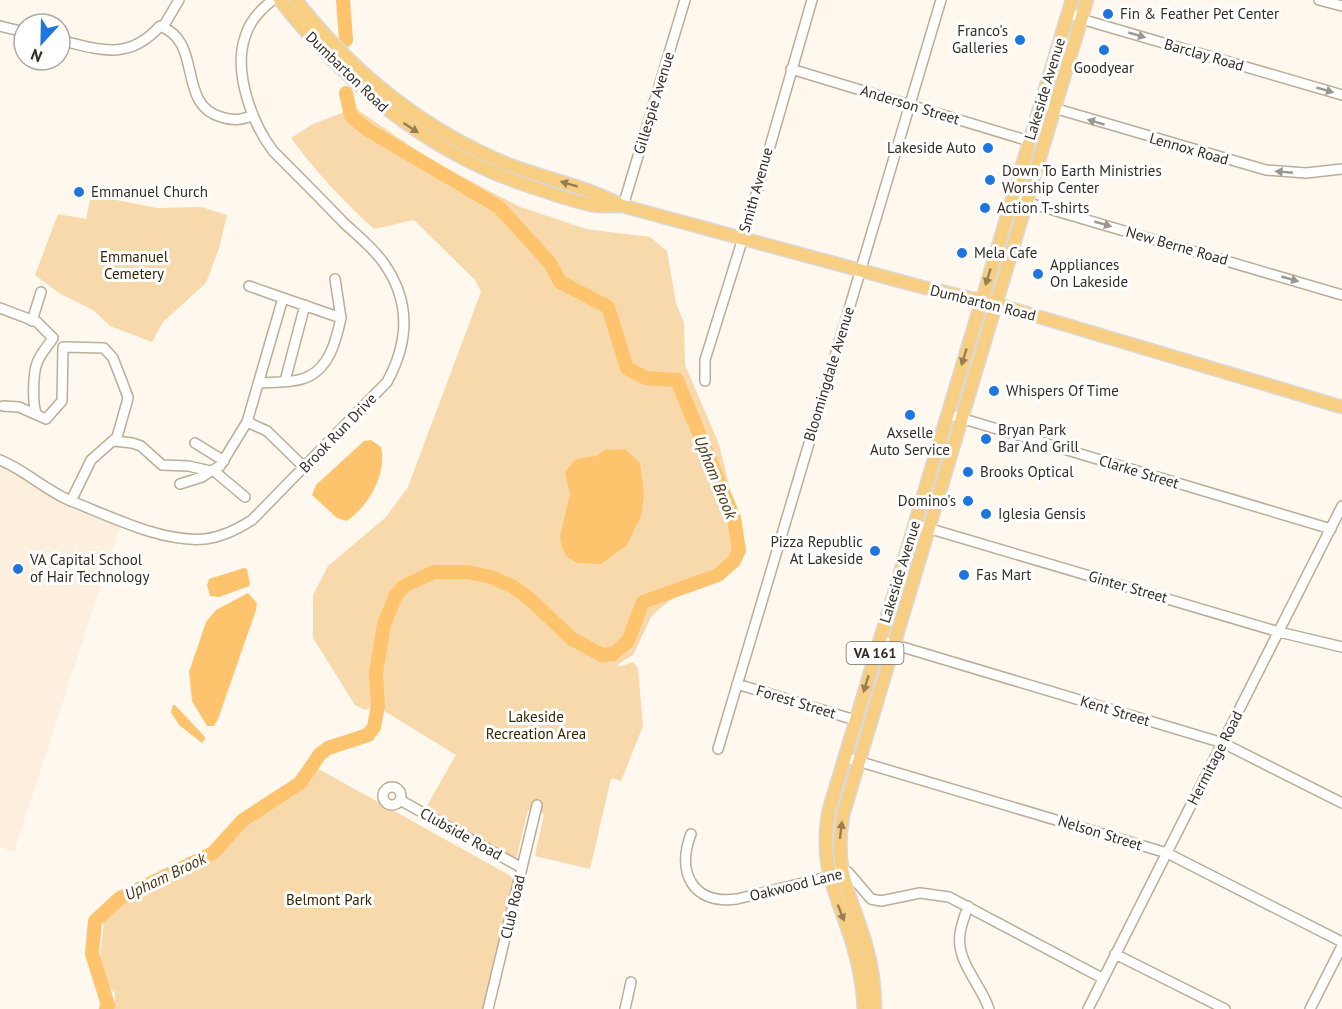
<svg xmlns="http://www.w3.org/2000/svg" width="1342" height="1009" font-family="'PT Sans',sans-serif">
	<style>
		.built { fill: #fcefdd }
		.green { fill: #f8d9ac }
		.water { fill: #fdc46d }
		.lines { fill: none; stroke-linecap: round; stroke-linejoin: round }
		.river { stroke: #fdc46d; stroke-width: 14 }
		.minor-casing { stroke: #bdad96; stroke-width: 12 }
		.major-casing { stroke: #dad9d8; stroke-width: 15 }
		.minor { stroke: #fff; stroke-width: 9 }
		.major { stroke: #f8ce83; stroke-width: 12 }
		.oneway { fill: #9a9692 }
		.oneway2 { fill: #967e54 }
		.poi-dot { fill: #1f75df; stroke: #fff; stroke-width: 2 }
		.labels { text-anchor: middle; stroke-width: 6; stroke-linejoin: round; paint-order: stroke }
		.shield { fill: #fff; stroke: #716c66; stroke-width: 1.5 }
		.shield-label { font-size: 14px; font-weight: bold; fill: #342d24 }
		.poi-label { font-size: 15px; fill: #342d24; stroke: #fff; text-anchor: start }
		.street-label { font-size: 15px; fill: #342d24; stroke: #fff }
		.park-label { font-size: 15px; fill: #3a2400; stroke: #fff }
		.water-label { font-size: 16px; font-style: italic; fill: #4c3510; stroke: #fff }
	</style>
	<rect width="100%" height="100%" fill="#fff8ef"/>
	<path class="built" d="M0,460L60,496L122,520L14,852L0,847Z"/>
	<path class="green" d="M355,108L432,161L518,206L586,229L650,237L667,251L676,303L684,323L685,365L719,444L745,552L734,570L676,596L659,609L651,617L633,655L617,665L621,666L633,662L638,668L643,726L621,781L611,778L590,869L535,856L544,814L528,810L516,860L425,809L456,755L381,709L379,704L365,710L355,705L313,638V595L328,566L386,517L408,487L481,292L475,280L414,220L374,229C343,201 316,172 291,138L313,124Z
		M91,195L157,208L201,207L227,215L219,248L206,283L163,322L152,342L110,326L93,310L59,293L35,275L58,214L86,219Z
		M315,767L518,880L487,1009H109L115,1000V993L103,982L98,975L104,921L112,908L126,897L148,885L220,851L236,838L257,815Z"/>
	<path class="water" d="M371,440L381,447C387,475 369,505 347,521L337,518L312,495L316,485L364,441Z
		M625,449L640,463L644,495L641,516L627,545L601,564L578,563L568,558L562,548L560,537L570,494L565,472L576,459L596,456L605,450Z
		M244,568L247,569L250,584L249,586L219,597L210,596L207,585L209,579Z
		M248,593L257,603L256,610L218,719L214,726H207L192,701L189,672L206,622L216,610Z
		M173,705H175L205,737V739L202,743L179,725L171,712Z"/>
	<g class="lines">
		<path class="river" d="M343,0L346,40
			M106,1009L108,1005L92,954L95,921L120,898L213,853L243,820L300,783L320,754L328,748L368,735L374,727L378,706L376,673L384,624L396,595L404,586L434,572H468L491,577L512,586L531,600L572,639L602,655L613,654L628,641L643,602L718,575L734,561L739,550L734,518L677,380L646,378L627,368L608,307L560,282L550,263L499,207L368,130L351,116L346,93"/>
		<g class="minor-casing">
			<path id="minor" d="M1319,0L1342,6
				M1068,11L1081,19L1342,95
				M0,26L24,32
				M163,27L179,0
				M60,40C100,50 129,61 160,26C204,42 176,104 221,117C233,121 240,120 252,116
				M791,69L1029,141
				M1040,104L1266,170L1306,173L1342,169
				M1012,198L1342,295
				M623,206L685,0
				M335,279L341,318
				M249,286L283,298
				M0,308L37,322L53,338C48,346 40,354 37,363C33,373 32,406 37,415L46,419L62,401L63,347L104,348L113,358L128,397L127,402L117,437L91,460L71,501
				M32,321L41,292
				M285,381L305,305
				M705,381V360L752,209L812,0
				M3,406L19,407L37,415
				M947,414L1331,529
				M247,422L283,298L341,318C336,341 329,371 302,379C289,383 272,382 258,383
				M114,441L132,443L141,446L162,465L188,466L211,471L220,466L247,422L267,431L305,468
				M195,443L224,461
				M0,460C25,470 45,490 71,501C110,516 162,543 205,539C222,537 238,529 252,520L387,382C409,342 411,301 383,262C373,248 357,235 344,223C321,199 297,175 273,151C252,123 233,72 245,37C249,22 261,9 273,0
				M213,470L245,497
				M180,484L202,477L211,471
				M914,524L1279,632L1342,647
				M879,640L1223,743L1342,803
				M737,684L855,720
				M718,749L941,0
				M844,757L1167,853L1342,942
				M383 796a9 9 0 1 1 18 0a9 9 0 1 1-18 0Z
				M400,800L522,868
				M691,834C676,873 693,905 737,899L848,872L871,899L881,901L920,893L949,897L1102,978
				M968,906C965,915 961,925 960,934C956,962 981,984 989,1009
				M1115,954L1225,1009
				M488,1009L537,805
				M625,1009L631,982
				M1088,1009L1342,506
				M1310,1009L1342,946"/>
		</g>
		<g class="major-casing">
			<path id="major" d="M280,0C346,84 426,152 529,186C549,193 570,200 591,205C601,207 612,206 623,206L922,287L996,304L1342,407
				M296,0C352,72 423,129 507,164C545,179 583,185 619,204
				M864,1009C863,987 859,966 853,945C837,893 818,867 829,810L1072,0
				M875,1009C875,987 872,966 866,945C851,894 833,872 843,815L1087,0"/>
		</g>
		<use href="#minor" class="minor"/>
		<use href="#major" class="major"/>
	</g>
	<defs><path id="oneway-solid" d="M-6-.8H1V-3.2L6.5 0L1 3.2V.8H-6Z" transform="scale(1.5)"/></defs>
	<g class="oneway">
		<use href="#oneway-solid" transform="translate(1137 35) rotate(16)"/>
		<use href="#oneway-solid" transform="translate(1325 90) rotate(16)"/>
		<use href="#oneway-solid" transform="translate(1096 122) rotate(-163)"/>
		<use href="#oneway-solid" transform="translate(1284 172) rotate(-175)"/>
		<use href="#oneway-solid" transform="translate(1103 224) rotate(16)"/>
		<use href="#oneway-solid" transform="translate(1290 279) rotate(16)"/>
	</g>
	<g class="oneway2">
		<use href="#oneway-solid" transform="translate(411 128) rotate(33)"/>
		<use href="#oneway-solid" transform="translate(569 184) rotate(-164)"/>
		<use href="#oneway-solid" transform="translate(988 277) rotate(107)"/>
		<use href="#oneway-solid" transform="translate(964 357) rotate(107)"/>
		<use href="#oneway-solid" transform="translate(866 684) rotate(107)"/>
		<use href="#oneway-solid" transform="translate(841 830) rotate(-83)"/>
		<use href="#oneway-solid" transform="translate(841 913) rotate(69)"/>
	</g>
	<g class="poi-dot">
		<circle cx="1108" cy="14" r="6"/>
		<circle cx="1020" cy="40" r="6"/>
		<circle cx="1104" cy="50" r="6"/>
		<circle cx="988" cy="148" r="6"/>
		<circle cx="990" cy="180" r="6"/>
		<circle cx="79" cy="192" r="6"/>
		<circle cx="985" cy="208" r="6"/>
		<circle cx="962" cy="253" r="6"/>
		<circle cx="1038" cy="274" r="6"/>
		<circle cx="994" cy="391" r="6"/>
		<circle cx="910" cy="415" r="6"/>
		<circle cx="986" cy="439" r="6"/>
		<circle cx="968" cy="472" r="6"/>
		<circle cx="968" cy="501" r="6"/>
		<circle cx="986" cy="514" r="6"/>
		<circle cx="875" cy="551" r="6"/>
		<circle cx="18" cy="569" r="6"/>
		<circle cx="964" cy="575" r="6"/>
	</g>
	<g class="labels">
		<rect class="shield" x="846.5" y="642" width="57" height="22" rx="4.5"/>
		<g class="shield-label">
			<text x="875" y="658">VA 161</text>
		</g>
		<g class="poi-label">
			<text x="1120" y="19">Fin &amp; Feather Pet Center</text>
			<text x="1008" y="36" text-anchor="end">Franco's<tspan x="1008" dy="17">Galleries</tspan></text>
			<text x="1104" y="73" text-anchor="middle">Goodyear</text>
			<text x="976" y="153" text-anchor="end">Lakeside Auto</text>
			<text x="1002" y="176">Down To Earth Ministries<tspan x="1002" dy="17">Worship Center</tspan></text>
			<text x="91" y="197">Emmanuel Church</text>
			<text x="997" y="213">Action T-shirts</text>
			<text x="974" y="258">Mela Cafe</text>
			<text x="1050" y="270">Appliances<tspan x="1050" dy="17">On Lakeside</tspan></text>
			<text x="1006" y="396">Whispers Of Time</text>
			<text x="998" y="435">Bryan Park<tspan x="998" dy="17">Bar And Grill</tspan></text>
			<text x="910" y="438" text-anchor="middle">Axselle<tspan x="910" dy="17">Auto Service</tspan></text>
			<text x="980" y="477">Brooks Optical</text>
			<text x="956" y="506" text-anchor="end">Domino's</text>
			<text x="998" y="519">Iglesia Gensis</text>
			<text x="863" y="547" text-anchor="end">Pizza Republic<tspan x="863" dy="17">At Lakeside</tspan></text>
			<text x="30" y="565">VA Capital School<tspan x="30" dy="17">of Hair Technology</tspan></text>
			<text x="976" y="580">Fas Mart</text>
		</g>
		<g class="street-label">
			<text transform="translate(1204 55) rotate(16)" y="5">Barclay Road</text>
			<text transform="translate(347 72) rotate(44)" y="5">Dumbarton Road</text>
			<text transform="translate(1045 89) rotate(-73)" y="5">Lakeside Avenue</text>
			<text transform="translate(654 103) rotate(-73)" y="5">Gillespie Avenue</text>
			<text transform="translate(910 105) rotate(17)" y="5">Anderson Street</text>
			<text transform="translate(1189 149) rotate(16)" y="5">Lennox Road</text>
			<text transform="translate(756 190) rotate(-74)" y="5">Smith Avenue</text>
			<text transform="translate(1177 246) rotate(16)" y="5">New Berne Road</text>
			<text transform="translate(983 303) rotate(14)" y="5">Dumbarton Road</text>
			<text transform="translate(829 374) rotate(-73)" y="5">Bloomingdale Avenue</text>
			<text transform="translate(338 433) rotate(-46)" y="5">Brook Run Drive</text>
			<text transform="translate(1139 472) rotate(17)" y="5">Clarke Street</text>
			<text transform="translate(900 572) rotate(-73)" y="5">Lakeside Avenue</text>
			<text transform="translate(1128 587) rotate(16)" y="5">Ginter Street</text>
			<text transform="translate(796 702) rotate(17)" y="5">Forest Street</text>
			<text transform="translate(1115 711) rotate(17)" y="5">Kent Street</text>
			<text transform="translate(1215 758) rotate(-63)" y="5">Hermitage Road</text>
			<text transform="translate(1100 833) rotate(17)" y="5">Nelson Street</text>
			<text transform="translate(461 834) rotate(29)" y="5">Clubside Road</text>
			<text transform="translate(796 885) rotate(-14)" y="5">Oakwood Lane</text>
			<text transform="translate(513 907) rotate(-77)" y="5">Club Road</text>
		</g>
		<g class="park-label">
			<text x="134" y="262">Emmanuel<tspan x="134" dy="17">Cemetery</tspan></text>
			<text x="536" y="722">Lakeside<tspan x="536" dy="17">Recreation Area</tspan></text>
			<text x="329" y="905">Belmont Park</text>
		</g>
		<g class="water-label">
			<text transform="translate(716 477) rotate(68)" y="6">Upham Brook</text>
			<text transform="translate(165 876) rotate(-26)" y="6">Upham Brook</text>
		</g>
	</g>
	<g transform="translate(42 42) rotate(202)"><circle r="28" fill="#ffffff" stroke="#aeaba7" stroke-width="1.5"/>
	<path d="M0-4.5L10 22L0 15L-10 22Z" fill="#1f75df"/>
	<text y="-9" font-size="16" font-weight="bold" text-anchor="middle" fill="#342d24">N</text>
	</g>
</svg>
